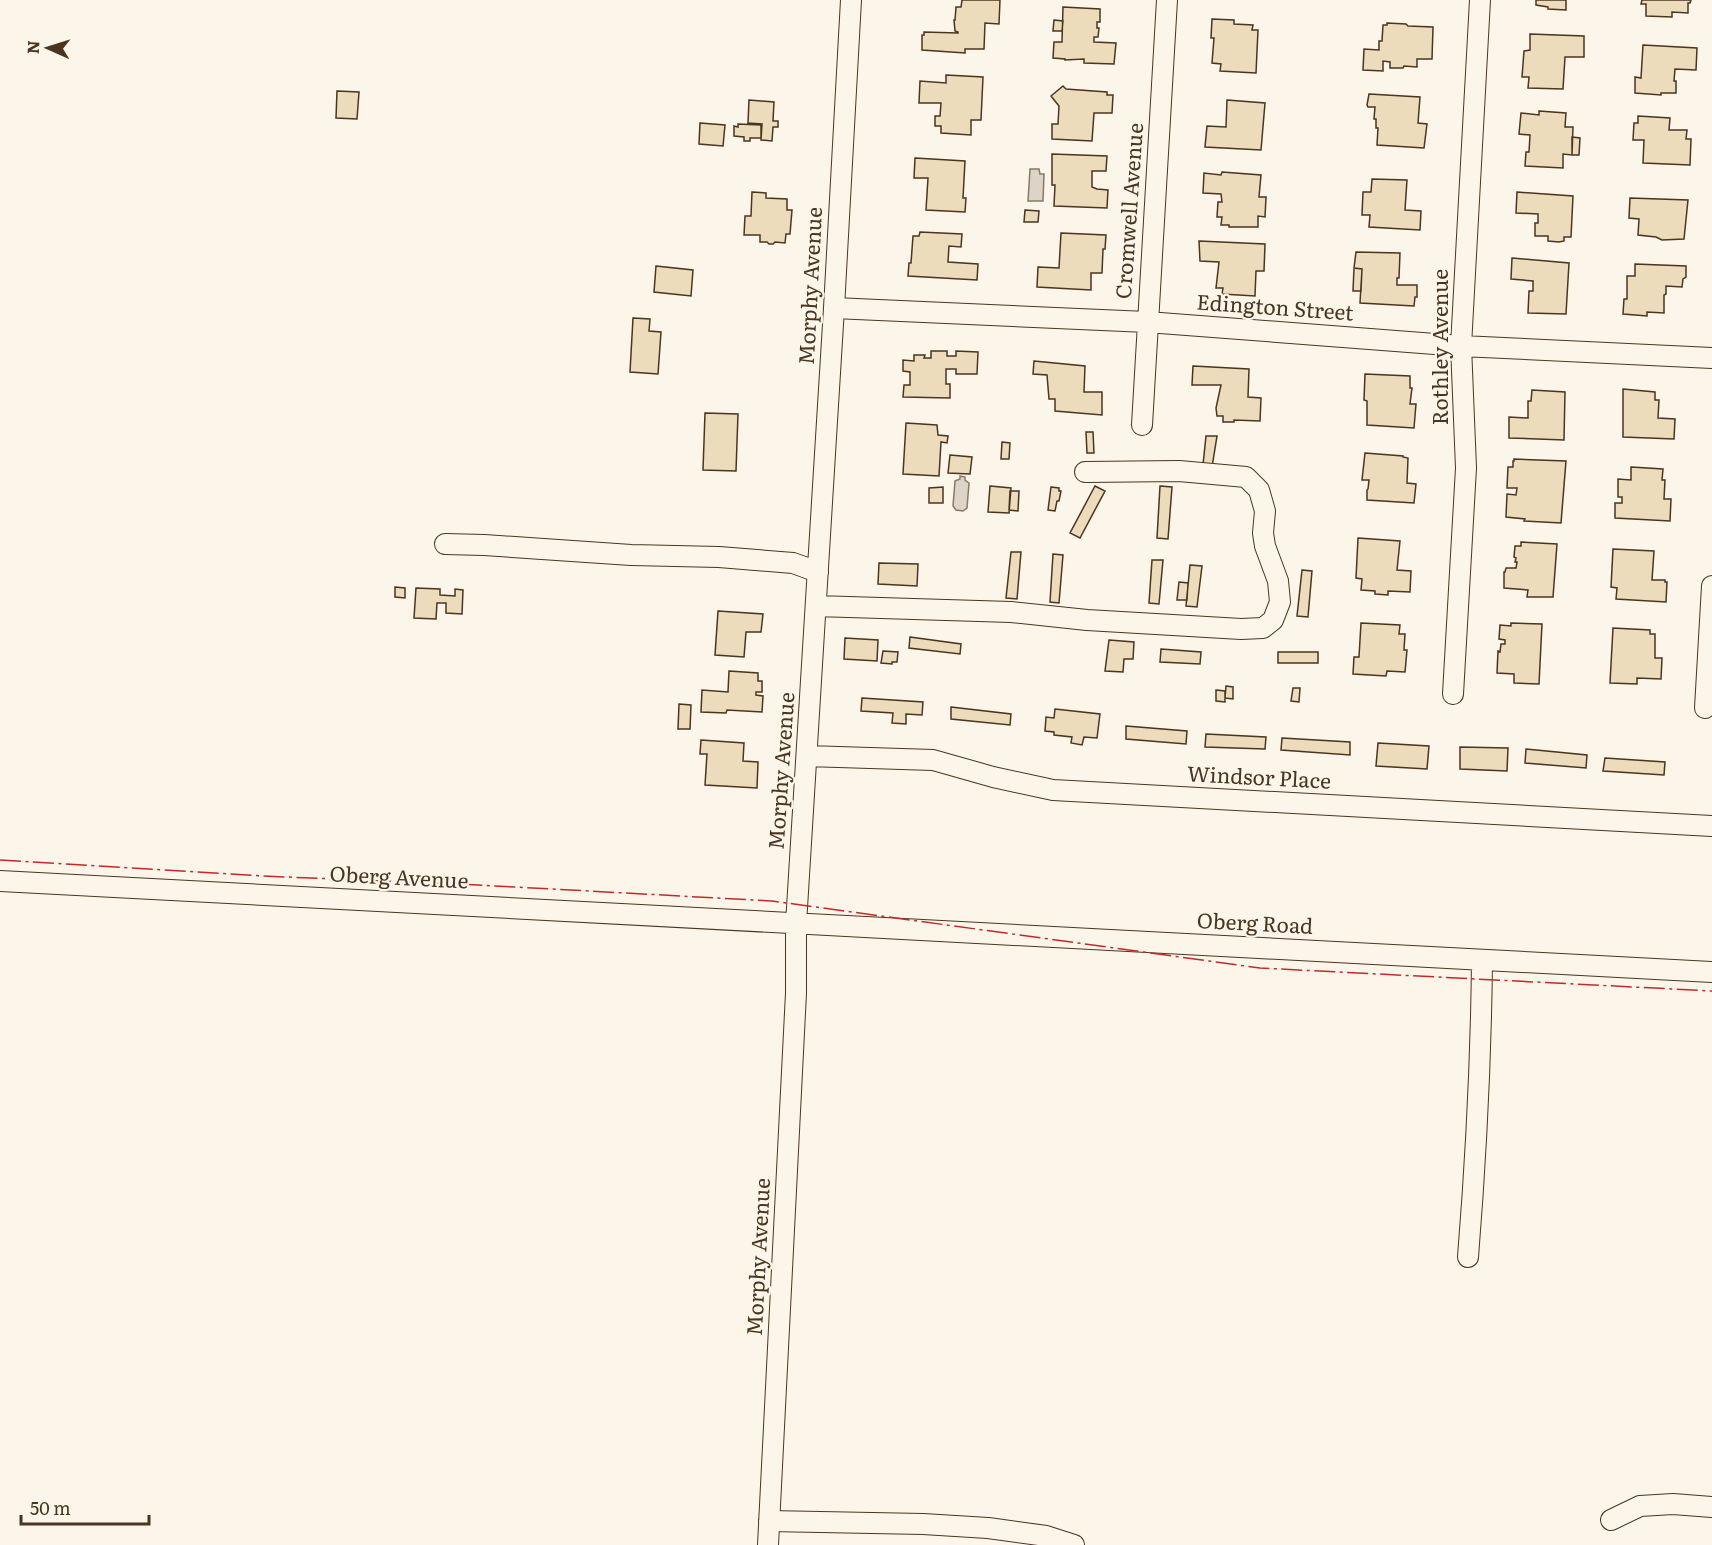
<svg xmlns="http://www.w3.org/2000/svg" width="1712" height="1545" font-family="Literata,serif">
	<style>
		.water { fill: #dcd4c6; stroke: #887966; stroke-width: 1.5 }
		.building { fill: #ecdcbc; stroke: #4a3520; stroke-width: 1.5 }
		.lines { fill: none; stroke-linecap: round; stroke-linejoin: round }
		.minor-casing { stroke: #4a3520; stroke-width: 22 }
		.minor { stroke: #fbf6e9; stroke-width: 20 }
		.power { stroke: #c62828; stroke-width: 1.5; stroke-dasharray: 21 4.5 3 4.5; stroke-linecap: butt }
		.labels { text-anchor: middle; stroke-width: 4.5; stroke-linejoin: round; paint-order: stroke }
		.street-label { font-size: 21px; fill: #4a3520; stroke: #fbf6e9 }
	</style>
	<rect width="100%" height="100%" fill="#fbf6e9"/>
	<path class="water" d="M1030,169H1039L1040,174H1044L1043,201H1028Z
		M960,476L965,477V480L969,483L967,508L963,511L956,510L953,506L955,481L960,479Z"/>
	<path class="building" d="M962,0H1000L999,24L985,23L984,49H965V53L922,50V35H924V32L958,33V32L955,31L954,20H955L956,7H961Z
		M1536,0H1566V10L1548,9V7L1536,5Z
		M1642,0H1691L1690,3H1688V13L1672,12V17L1646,16V4H1641Z
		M1063,7L1100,9V22H1097V28H1099L1098,37H1094V42L1116,43L1114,64L1084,63V59L1065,60V59L1053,58L1054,42H1062Z
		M1212,19L1234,20V24L1253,25L1252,30H1258L1256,73L1220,71L1221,64L1212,63L1214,38H1211Z
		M1054,20L1063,21L1062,31H1053Z
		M1387,23L1406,24L1408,26L1433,27L1432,59H1417V67L1404,66L1403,68H1390V62L1383,61V71L1363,70L1364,49L1379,50V41H1382L1383,25H1387Z
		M1530,34L1584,36V57H1565L1563,89L1528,88L1529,77H1522L1524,51L1530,50Z
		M1643,45L1697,48L1696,70L1675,69L1674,81H1676V93H1661V95L1635,93V77L1641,78Z
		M946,75L983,77L981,120H971V135L941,133V126H935V116H940L941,103H919L920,81L946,83Z
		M1063,86L1066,89L1107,92V95H1113L1112,113H1094L1092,141L1052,139V124H1058L1059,106L1051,96Z
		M337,91L359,92L357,119L336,118Z
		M1369,94L1420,97L1418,123L1427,124L1424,148L1377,145L1378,128H1376V119H1374L1375,107H1368L1367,105Z
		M749,100L774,102L773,121H778V127H773L772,141L761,140L762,124L748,123Z
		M1227,100L1265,103L1261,150L1205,147L1207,126L1226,127Z
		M1539,111L1566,113L1565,127H1573L1572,155L1563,154V168L1525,166L1526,152H1529L1530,135L1519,134L1521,113L1539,115Z
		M1638,116L1670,118L1669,130H1687L1686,139H1691L1690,165L1643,163L1644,140H1633L1634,123H1638Z
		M700,123L725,125L723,146L699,144Z
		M738,124L761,125V138H750V141H744V137L734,136V126L738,127Z
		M1572,137L1580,138L1579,155H1572Z
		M1052,154L1107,156L1106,171H1092V187L1097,189L1108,190L1107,208L1054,206L1055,185H1052Z
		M915,158L965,161L963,198H966L965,212L926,210L928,178H914Z
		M1222,172L1261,175L1259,197H1266L1265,217L1258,216V227H1229V225H1221L1222,217H1217L1218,202H1222L1221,194L1203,193L1204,173L1221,175Z
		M1372,179L1407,180L1405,210L1421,211L1420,230L1369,227L1370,215H1362L1363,192H1371Z
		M752,192L766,193V198L787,199V210H792L790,234H786L785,243L775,242L773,244H769L767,242H760V235H744L745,216H751Z
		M1517,192L1573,196L1571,237H1564V241L1559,242L1548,241V236H1535V223H1538V214L1516,213Z
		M1630,198L1688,200L1684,239L1662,240L1656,237L1638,235L1639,219L1629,218Z
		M1025,210L1039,211L1038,222H1024Z
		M920,232L962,234L961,247L949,246L948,262L978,264L977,280L908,276L909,263H911L913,236H919Z
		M1061,233L1106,235L1105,249H1103L1102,273H1091V290L1037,287L1038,267L1059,268Z
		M1199,241L1265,244L1264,271H1256L1255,296L1222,294L1223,288H1216L1219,262L1200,261Z
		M1356,252L1400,253L1399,278H1397V285H1417V297H1415L1414,306L1360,303L1362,269L1354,268Z
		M1512,258L1569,263L1566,314L1528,313L1529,291H1533V281L1511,279Z
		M1635,264L1686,266V277L1683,279L1682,287L1666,286V294L1664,295V313L1647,312V316L1623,314L1624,299H1627V276H1635Z
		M656,266L693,270L691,296L654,292Z
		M1354,268L1362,269L1361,291H1353Z
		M633,318L650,319L649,331L661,332L658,374L630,372Z
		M931,351H947V356H956V351L978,352L977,374H956V369H946V384H950V398L903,397L904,385H910V372L903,371V360L914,361V355H925L924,358H931Z
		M1034,361L1085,366L1084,392H1102V415L1055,411V399H1049L1047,375L1033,374Z
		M1193,366L1249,369L1248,397L1261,398L1260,421L1234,420V422H1223V416H1217L1216,408L1221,385H1192Z
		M1365,374L1410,376V388H1412L1410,404H1416L1414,428L1367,425V401L1364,400Z
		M1623,389L1655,392V400H1659L1658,418L1675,419L1674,439L1623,437Z
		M1532,390L1565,392L1564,440L1509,438V417L1528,418V401H1531Z
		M705,413L738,414L736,471L703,470Z
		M906,423L937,425L938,435L948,436L947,443L941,442L939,476L903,474Z
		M1086,432H1093L1094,453H1087Z
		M1206,436H1217L1212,467L1203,465Z
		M1002,442L1010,443L1009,459H1001Z
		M1365,453L1403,456V457L1408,458L1407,483L1416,484L1414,503L1367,500V490L1368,489L1369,480H1362Z
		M950,455L972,457L970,474L948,473Z
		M1514,459L1566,461L1561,523L1524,521L1525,519L1506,517L1507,494L1516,495L1517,488H1507L1508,467H1513V461H1514Z
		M1631,467L1663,469L1662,480H1665L1664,499H1671L1670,521L1615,518V503H1622V497H1618V479L1631,480Z
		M990,486L1011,488L1009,513L988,512Z
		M1095,486L1105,491L1080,538L1070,533Z
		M1160,486L1172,487L1168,539L1157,538Z
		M943,487V503H929V488Z
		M1051,487L1059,488V491H1061L1059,501H1057L1055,511L1048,510Z
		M1010,491H1019L1018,511L1009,510Z
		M1358,538L1400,541L1397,570L1411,571L1410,592L1388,591V595L1375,594V591L1361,590L1362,579L1356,578Z
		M1521,542L1557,544L1553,597H1527L1528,590L1504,588V572H1505L1506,568H1516L1517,562H1515L1516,558L1514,557L1515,546H1521Z
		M1613,549L1654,551L1652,580H1665V582H1667L1666,602L1616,599L1617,588L1611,587Z
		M1011,552H1021L1017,599L1006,598Z
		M1053,554L1063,555L1059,603L1050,602Z
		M1152,560H1163L1159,604L1149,603Z
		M879,563L918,564L917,586L878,584Z
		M1190,565L1202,566L1197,607L1186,606Z
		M1302,570L1312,571L1308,617L1297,616Z
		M1179,582L1188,583L1187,600H1177Z
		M395,587L405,588V598L395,597Z
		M416,588L440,589V595L455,596V589L463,590L462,614L446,613V603H437L436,619L414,618Z
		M718,611L763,614L761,632H746L744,657L715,655Z
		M1361,623L1400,625L1399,634H1405L1404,650H1407L1405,672L1387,671L1386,676L1353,674L1354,657H1359Z
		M1511,623L1542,624L1539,684L1514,683V674L1497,673L1498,651L1500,652L1501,644H1505V640L1499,639L1500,625L1511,626Z
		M1613,628L1650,630V634H1655V658H1662L1661,679L1637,678V684L1610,683Z
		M910,637L961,644L960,654L909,648Z
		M845,638L878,640L877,661L844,659Z
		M1109,640L1134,642L1133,659H1124L1123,672L1105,671Z
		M1161,649L1201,652L1200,664L1160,662Z
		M883,651L898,652L897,662H892V664L881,663Z
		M1278,652H1318V663H1278Z
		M729,671L758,673V681H762V692H756V695L763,696L762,712L727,710L726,713L701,712L702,690L728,692Z
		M1226,686L1233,687V699L1225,698Z
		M1293,688H1300L1299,702L1291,701Z
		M1216,690L1225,691V702L1216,701Z
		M862,698L923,702L922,715L906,714V724L892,723L893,713L861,711Z
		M679,704L691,705L690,729H678Z
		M951,707L1011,714L1010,725L951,719Z
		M1055,709L1100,714L1097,738L1084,737L1082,745L1071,743L1072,737L1054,735V732L1045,731L1046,717L1054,718Z
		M1126,726L1187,731L1186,744L1126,739Z
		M1206,734L1266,737L1265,749L1205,747Z
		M1282,738L1350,742V755L1281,750Z
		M701,740L744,743L743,761L758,762L757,788L705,785L707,754H700Z
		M1378,743L1429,746L1427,769L1376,766Z
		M1460,747L1508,748L1507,771L1460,769Z
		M1526,749L1587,755L1586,768L1525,763Z
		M1605,758L1665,762L1664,775L1603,771Z"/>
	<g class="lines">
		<g class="minor-casing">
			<path id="minor" d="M834,308L1147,322L1461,346L1712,358
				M1142,425L1167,0
				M445,544L484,545L631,555L719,557L793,563L818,572
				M816,606L1011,612L1087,620L1241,629L1263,628L1273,620L1280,602L1278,581L1265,546L1263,533L1265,511L1259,490L1246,477L1179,471L1085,472
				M1453,694L1466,468L1461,346L1480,0
				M1705,708L1712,586
				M807,756L933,760L993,777L1053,790L1712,826
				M0,881L1712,972
				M1468,1257C1476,1158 1481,1059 1482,960
				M1611,1520L1640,1506L1673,1504L1712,1507
				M769,1521L923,1524L988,1528L1046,1536L1074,1545
				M768,1545L796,993V924L834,308L851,0"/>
		</g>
		<use href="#minor" class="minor"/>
		<path class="power" d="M0,860L263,876L478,885L772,901L1260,968L1712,991"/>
	</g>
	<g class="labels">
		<g class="street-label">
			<text transform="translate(1130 211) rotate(-86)" y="7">Cromwell Avenue</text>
			<text transform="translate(811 286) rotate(-87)" y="7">Morphy Avenue</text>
			<text transform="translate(1275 308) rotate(4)" y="7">Edington Street</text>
			<text transform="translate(1441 347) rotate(-90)" y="7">Rothley Avenue</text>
			<text transform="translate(782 771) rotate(-86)" y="7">Morphy Avenue</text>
			<text transform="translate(1259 778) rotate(3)" y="7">Windsor Place</text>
			<text transform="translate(399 878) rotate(3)" y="7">Oberg Avenue</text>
			<text transform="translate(1255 924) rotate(3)" y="7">Oberg Road</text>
			<text transform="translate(759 1257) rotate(-87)" y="7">Morphy Avenue</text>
		</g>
	</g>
	<g transform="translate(48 48) rotate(273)" stroke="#fbf6e9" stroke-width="4.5" paint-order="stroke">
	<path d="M0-4.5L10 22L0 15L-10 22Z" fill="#4a3520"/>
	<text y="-9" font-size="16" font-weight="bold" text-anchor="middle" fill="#4a3520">N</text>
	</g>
	<path d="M21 1515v9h128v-9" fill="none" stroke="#4a3520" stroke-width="3"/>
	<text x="30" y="1515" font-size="18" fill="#4a3520" stroke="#fbf6e9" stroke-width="4.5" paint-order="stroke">50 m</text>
</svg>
